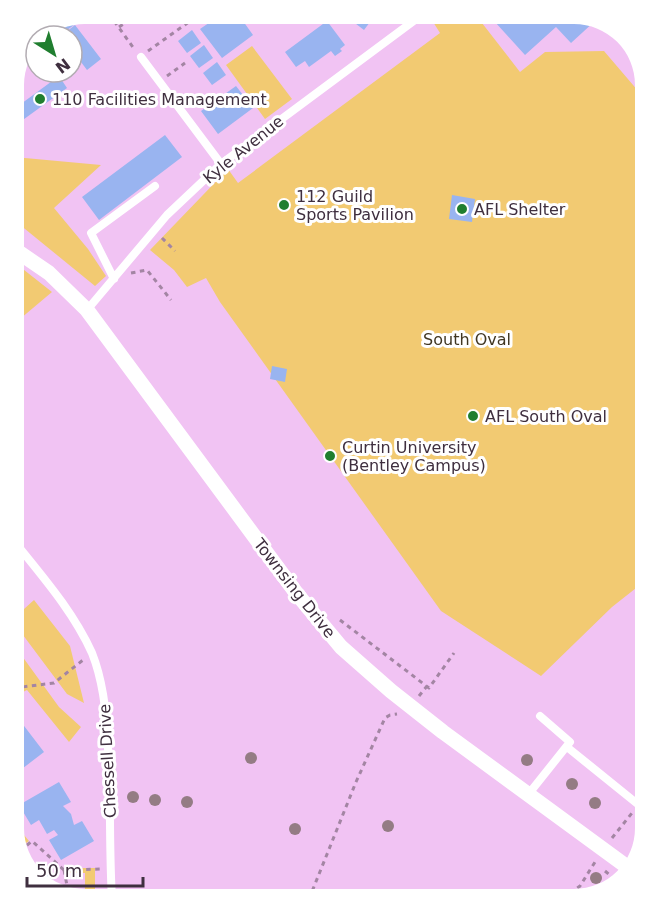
<svg xmlns="http://www.w3.org/2000/svg" width="659" height="913" font-family="'DejaVu Sans',sans-serif">
	<style>
		.built { fill: #f1c3f3; fill-rule: evenodd }
		.green { fill: #f2ca72 }
		.building { fill: #99b4f0 }
		.lines { fill: none; stroke-linecap: round; stroke-linejoin: round }
		.path { stroke: #a385a3; stroke-width: 3; stroke-dasharray: 4.5 4.5; stroke-linecap: butt }
		.lane { stroke: #fff; stroke-width: 8 }
		.street { stroke: #fff; stroke-width: 15 }
		.tree { fill: #947c84 }
		.poi-dot { fill: #207e2f; stroke: #fff; stroke-width: 2 }
		.labels { text-anchor: middle; stroke-width: 6; stroke-linejoin: round; paint-order: stroke }
		.poi-label { font-size: 16px; fill: #3f2f3f; stroke: #fff; text-anchor: start }
		.street-label { font-size: 16px; fill: #3f2f3f; stroke: #fff }
		.park-label { font-size: 16px; fill: #413722; stroke: #fff }
	</style>
	<rect width="100%" height="100%" fill="#fad1fb"/>
	<path class="built" d="M85,14H578L610,23L636,49L645,85V828L636,864L610,890L574,899H81L49,890L23,864L14,828V80L38,31ZM36,36H72V72H36Z"/>
	<path class="green" d="M435,14H475L520,72L545,52L604,51L645,99V581L612,607L541,676L441,611L220,302L206,278L187,287L174,270L150,250L228,169L238,183L440,33L430,17Z
		M252,46L292,99L265,119L226,65Z
		M14,157L101,165L54,208L88,249L106,276L95,286L14,220Z
		M14,262L52,292L14,324Z
		M34,600L70,646L84,703L67,694L14,623V618Z
		M14,645L59,707L81,727L69,742L27,690L23,692L14,679Z
		M14,823L29,841L19,848Z
		M68,868H95V899H81L71,897L72,894L85,893V873H68Z"/>
	<path class="building" d="M222,14H238L253,35L222,58L200,29Z
		M343,14H376L364,30Z
		M504,14H578L592,18L595,21L571,43L556,27L525,55L495,22Z
		M69,19L74,25L59,36H36V48L32,43L38,31Z
		M327,21L345,45L340,49L342,51L335,56L331,51L309,67L305,61L296,67L285,52Z
		M75,25L101,59L87,70L72,50V36H61Z
		M192,30L201,43L187,53L178,41Z
		M204,45L213,58L199,68L190,56Z
		M217,62L226,75L212,85L203,73Z
		M59,76L67,88L20,122L14,113V109Z
		M236,86L253,108L218,134L201,111Z
		M165,135L182,157L99,220L82,197Z
		M452,195L475,199L472,222L449,219Z
		M272,366L287,369L285,382L270,379Z
		M18,718L44,752L14,775V745L16,743L14,740V722Z
		M59,782L71,802L63,806L71,814L74,825L82,821L94,841L61,860L49,840L58,835L54,830L47,834L39,820L31,825L19,805Z
		M40,864L63,894L49,890L30,871Z"/>
	<g class="lines">
		<path class="path" d="M109,14L135,50
			M119,27L138,14
			M148,51L200,14
			M167,76L185,63
			M162,238L175,251
			M131,273L147,270L171,300
			M340,620L429,688L454,653
			M14,688L54,683L83,660
			M419,696L427,686
			M612,838L632,813
			M20,851L32,841L64,870L100,869
			M64,870L69,896
			M605,871L618,882
			M309,899L356,782L385,718L390,715L397,714
			M563,899L580,886L595,862"/>
		<path class="lane" d="M141,57L221,164
			M114,279L91,233L155,186
			M87,310L167,215L221,164L423,14
			M14,541C42,576 73,611 92,653C104,683 107,716 108,748C111,798 109,849 112,899
			M567,747L645,810
			M527,796L570,742L540,716"/>
		<path class="street" d="M14,249L49,273L87,310L297,594L341,647L391,691L443,732L630,869"/>
	</g>
	<g class="tree">
		<circle cx="251" cy="758" r="6"/>
		<circle cx="527" cy="760" r="6"/>
		<circle cx="572" cy="784" r="6"/>
		<circle cx="133" cy="797" r="6"/>
		<circle cx="155" cy="800" r="6"/>
		<circle cx="187" cy="802" r="6"/>
		<circle cx="595" cy="803" r="6"/>
		<circle cx="388" cy="826" r="6"/>
		<circle cx="295" cy="829" r="6"/>
		<circle cx="596" cy="878" r="6"/>
	</g>
	<g class="poi-dot">
		<circle cx="40" cy="99" r="6"/>
		<circle cx="284" cy="205" r="6"/>
		<circle cx="462" cy="209" r="6"/>
		<circle cx="473" cy="416" r="6"/>
		<circle cx="330" cy="456" r="6"/>
	</g>
	<g class="labels">
		<g class="poi-label">
			<text x="52" y="105">110 Facilities Management</text>
			<text x="296" y="202">112 Guild<tspan x="296" dy="18">Sports Pavilion</tspan></text>
			<text x="474" y="215">AFL Shelter</text>
			<text x="485" y="422">AFL South Oval</text>
			<text x="342" y="453">Curtin University<tspan x="342" dy="18">(Bentley Campus)</tspan></text>
		</g>
		<g class="street-label">
			<text transform="translate(243 149) rotate(-39)" y="6">Kyle Avenue</text>
			<text transform="translate(295 588) rotate(52)" y="6">Townsing Drive</text>
			<text transform="translate(107 761) rotate(-93)" y="6">Chessell Drive</text>
		</g>
		<g class="park-label">
			<text x="467" y="345">South Oval</text>
		</g>
	</g>
	<path d="M0 0H659V913H0ZM85 24H574A61 61 0 0 1 635 85V828A61 61 0 0 1 574 889H85A61 61 0 0 1 24 828V85A61 61 0 0 1 85 24Z" fill="#fff" fill-rule="evenodd"/>
	<g transform="translate(54 54) rotate(143)"><circle r="28" fill="#ffffff" stroke="#b2acb2" stroke-width="1.5"/>
	<path d="M0-4.5L10 22L0 15L-10 22Z" fill="#207e2f"/>
	<text y="-9" font-size="16" font-weight="bold" text-anchor="middle" fill="#3f2f3f">N</text>
	</g>
	<path d="M27 877v9h116v-9" fill="none" stroke="#3f2f3f" stroke-width="3"/>
	<text x="36" y="877" font-size="18" fill="#3f2f3f" stroke="#ffffff" stroke-width="4.5" paint-order="stroke">50 m</text>
</svg>
